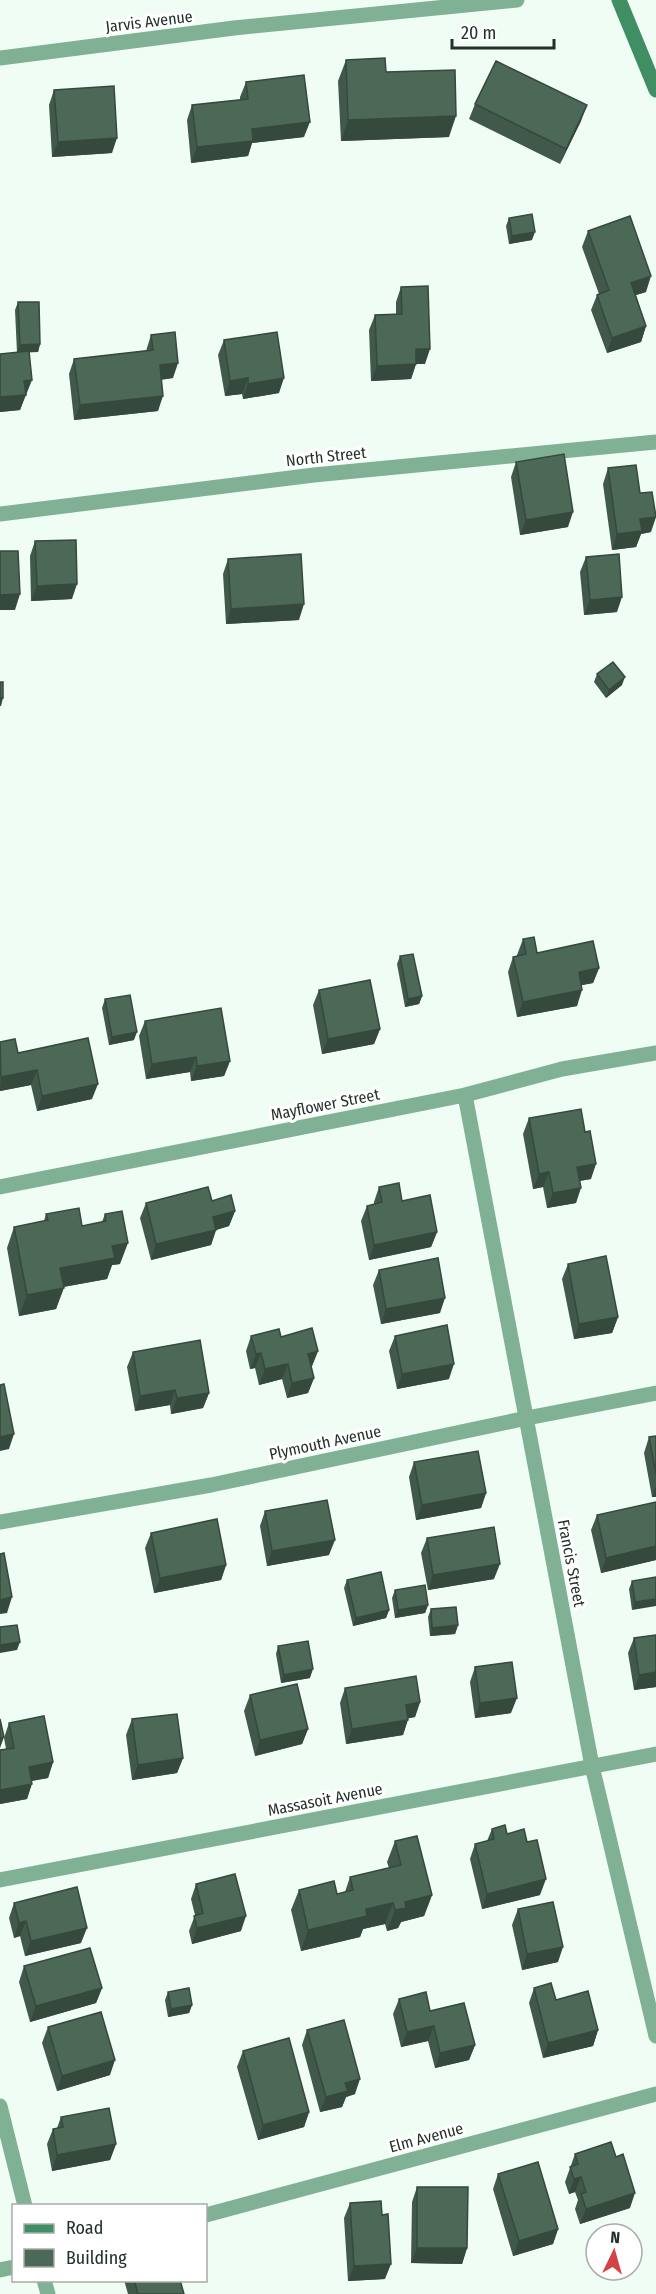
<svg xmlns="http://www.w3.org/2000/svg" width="656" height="2294" font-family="'Fira Sans Condensed',sans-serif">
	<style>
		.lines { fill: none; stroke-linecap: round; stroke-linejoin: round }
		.street { stroke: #81b194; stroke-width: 15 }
		.secondary { stroke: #408e64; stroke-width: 15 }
		.wall { fill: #41594b }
		.shaded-wall { fill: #35493d }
		.building { fill: #4c6857; stroke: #35493d; stroke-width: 1.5 }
		.labels { text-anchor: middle; stroke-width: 6; stroke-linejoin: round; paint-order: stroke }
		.street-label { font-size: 16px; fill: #233028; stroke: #fff }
	</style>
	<rect width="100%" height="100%" fill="#f0fdf5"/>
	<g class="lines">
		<path class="street" d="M0,58L234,28L517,0
			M0,514L314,475L656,442
			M465,1095L592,1766L656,2036
			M0,1187L465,1095L562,1069L656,1053
			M0,1522L211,1485L527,1418L656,1393
			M0,1880L656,1754
			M0,2106L25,2206
			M206,2215L656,2094
			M0,2270L14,2267
			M44,2280L48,2294"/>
		<path class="secondary" d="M619,0L656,90"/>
	</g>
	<path class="wall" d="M346,60L386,72L449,137L341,141L338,81Z
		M246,82L304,137L252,143L248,156L191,163L187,120L192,105L240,100V97Z
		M54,90L112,153L52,157L49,105Z
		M475,104L581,121L560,164L469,119Z
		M509,218L532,240L509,244L506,226Z
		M588,231L646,292L636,295L646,326L641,342L607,353L591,310L597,295L599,294L582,247Z
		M401,287L425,364H416L411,379L371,381L369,330L375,315L396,314V302Z
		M18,302L40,344L38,352H29L26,395H25L20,410L0,412V354L17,353L15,310Z
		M151,335L173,378L161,380L158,411L74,420L69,374L74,359L146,351Z
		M224,340L279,393L243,399L242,394L225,396L218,355Z
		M516,462L568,527L520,535L511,477Z
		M608,468L640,493L651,532L641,534L636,547L612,550L603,484Z
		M35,541L72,599L31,601L30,556Z
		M586,557L617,612L584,615L580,572Z
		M228,559L299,620L226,624L223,574Z
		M597,674L622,685L606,698L594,682Z
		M523,939L537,953L599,968L593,983L581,985L577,1006L517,1017L508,972L513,957L517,956V955Z
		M400,956L422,996L419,1004L405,1007L397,964Z
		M319,990L380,1029L374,1044L322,1054L313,1005Z
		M105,999L134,1040L109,1045L102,1008Z
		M145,1021L230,1061L224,1076L191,1081L190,1072L146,1079L139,1036Z
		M0,1042L18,1053L92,1099L37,1111L31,1085L0,1091Z
		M529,1118L591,1179L580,1181L576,1203L547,1208L543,1187L533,1189L523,1134Z
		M379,1187L402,1201L437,1232L431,1247L369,1260L361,1221L367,1206L374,1204V1202Z
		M212,1201L235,1211L229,1226L216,1230L211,1245L151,1260L140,1218L146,1203Z
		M46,1214L82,1226L102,1222L105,1214L120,1264L112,1265L107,1279L63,1287L56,1309L19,1316L7,1248L14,1227L44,1221Z
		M568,1264L618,1317L612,1333L574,1339L562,1279Z
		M379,1270L440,1313L381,1324L373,1285Z
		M251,1336L281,1337L318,1351L312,1366L311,1367L314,1378L308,1393L287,1398L282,1379L259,1385L255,1368L250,1369L246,1351Z
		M395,1336L449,1379L397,1389L389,1351Z
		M133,1352L209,1393L203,1408L171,1414L170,1405L135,1411L127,1367Z
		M656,1436V1497H652L644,1453L649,1437Z
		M414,1462L486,1493L481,1508L416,1520L409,1477Z
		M656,1502V1560L601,1573L591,1530L597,1515Z
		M265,1511L329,1555L267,1566L260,1526Z
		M151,1533L226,1565L221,1580L154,1593L145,1548Z
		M427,1538L494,1579L428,1590L421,1553Z
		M656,1577L632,1610L629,1589L632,1581Z
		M347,1580L389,1610L386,1618L353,1626L344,1588Z
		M395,1590L428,1605L425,1613L395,1618L392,1598Z
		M431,1609L458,1625L455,1634L430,1636L428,1617Z
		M656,1635V1687L634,1690L628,1653L634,1638Z
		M278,1646L310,1678L281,1683L276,1654Z
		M475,1667L511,1713L475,1718L470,1682Z
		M345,1688L420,1702L415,1717L408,1718L403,1735L346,1744L340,1703Z
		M250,1695L308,1729L302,1744L255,1756L244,1711Z
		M132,1719L183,1758L177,1773L132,1780L126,1735Z
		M9,1723L53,1762L48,1778L32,1781L27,1799L0,1804V1750L6,1749L4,1738Z
		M492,1829L527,1842L540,1895L482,1909L470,1859L475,1844L487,1841Z
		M395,1841L432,1895L424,1916L401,1922L398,1928L387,1931L385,1924L363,1929L360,1937L301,1951L291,1910L299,1890L337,1894L345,1892L350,1877L389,1868L387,1862Z
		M196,1884L241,1931L192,1944L189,1931L195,1915L191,1899Z
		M14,1903L81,1943L25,1956L20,1936L14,1938L9,1918Z
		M518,1909L558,1962L522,1970L512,1925Z
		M24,1966L102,1988L96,2003L30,2022L19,1982Z
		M534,1988L556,2000L598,2030L593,2046L543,2058L529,2003Z
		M168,1992L192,2005L189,2013L168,2017L165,2000Z
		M399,1999L430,2011L475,2045L469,2060L435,2068L428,2041L401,2047L393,2014Z
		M48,2027L110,2075L57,2091L42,2043Z
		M307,2030L355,2094L346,2097L342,2107L320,2112L302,2045Z
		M243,2051L309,2112L304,2127L258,2140L237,2067Z
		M61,2117L116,2144L110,2160L52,2171L47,2144L53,2129L57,2128Z
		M575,2154L630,2208L580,2224L575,2209L578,2200L575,2192L569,2194L565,2182Z
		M498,2174L558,2229L553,2244L513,2256L493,2189Z
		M417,2187L467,2248L462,2264L411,2263L412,2202Z
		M350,2203L382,2215L385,2279L348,2281L344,2218Z
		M124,2280H180L184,2294H128Z"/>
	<path class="shaded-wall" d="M587,105L581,121L560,164L566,149Z
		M456,116L449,137L341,141L348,120Z
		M310,122L304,137L252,143L248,156L191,163L197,147L252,129Z
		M117,138L112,153L52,157L58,142Z
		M535,232L532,240L509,244L512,236Z
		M651,276L646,292L626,298L631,283Z
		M646,326L641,342L607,353L612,338Z
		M40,344L38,352L17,353L20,345Z
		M416,349H430L425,364H416L411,379L371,381L377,366Z
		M178,363L173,378L154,380L160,365Z
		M248,378L242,394L225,396L230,381Z
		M284,378L279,393L243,399L248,384Z
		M32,380L20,410L0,412V397L24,381Z
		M163,396L158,411L74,420L80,405Z
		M573,512L568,527L520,535L526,520Z
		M656,517L651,532L641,534L636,547L612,550L617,534L640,519Z
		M77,584L72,599L31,601L37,586Z
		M20,594L15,610H0V595Z
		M622,597L617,612L584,615L590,600Z
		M304,604L299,620L226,624L231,609Z
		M625,677L622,685L606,698L609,690Z
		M0,698H3L1,706H0Z
		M599,968L593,983L573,987L579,972Z
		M582,990L577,1006L517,1017L523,1002Z
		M422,996L419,1004L405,1007L408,999Z
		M380,1029L374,1044L322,1054L328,1039Z
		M137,1032L134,1040L109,1045L112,1037Z
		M196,1057L190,1072L146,1079L152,1064Z
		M230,1061L224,1076L191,1081L197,1066Z
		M37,1070L31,1085L0,1091L1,1077Z
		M98,1084L92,1099L37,1111L42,1096Z
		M596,1164L591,1179L571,1182L577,1167Z
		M549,1172L543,1187L533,1189L539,1174Z
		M581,1188L576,1203L547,1208L553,1193Z
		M235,1211L229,1226L216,1230L211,1245L151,1260L156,1244L213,1217Z
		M437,1232L431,1247L369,1260L374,1245Z
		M128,1243L120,1264L112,1265L107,1279L52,1289L60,1268L112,1246Z
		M64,1288L56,1309L19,1316L27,1295Z
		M445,1298L440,1313L381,1324L386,1309Z
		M618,1317L612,1333L574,1339L579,1324Z
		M318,1351L312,1366L303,1369L308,1354Z
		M261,1353L255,1368L250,1369L256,1354Z
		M288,1364L282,1379L259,1385L265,1369Z
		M454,1364L449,1379L397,1389L402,1374Z
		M314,1378L308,1393L287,1398L292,1383Z
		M175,1390L170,1405L135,1411L140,1396Z
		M209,1393L203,1408L171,1414L177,1398Z
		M14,1434L9,1449L0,1451V1437Z
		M656,1486V1497H652Z
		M486,1493L481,1508L416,1520L422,1505Z
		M335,1540L329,1555L267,1566L272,1551Z
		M656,1546V1560L601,1573L606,1558Z
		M500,1564L494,1579L428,1590L433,1575Z
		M226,1565L221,1580L154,1593L160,1578Z
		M12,1597L7,1613L0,1614V1600Z
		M656,1599V1606L632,1610L635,1602Z
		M428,1605L425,1613L395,1618L398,1610Z
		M389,1610L386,1618L353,1626L356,1618Z
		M458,1625L455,1634L430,1636L432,1628Z
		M20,1642L17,1650L0,1653V1645Z
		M313,1669L310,1678L281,1683L284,1675Z
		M656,1672V1687L634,1690L639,1675Z
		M517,1698L511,1713L475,1718L480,1703Z
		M420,1702L415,1717L401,1720L406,1705Z
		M408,1720L403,1735L346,1744L352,1729Z
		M308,1729L302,1744L255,1756L260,1740Z
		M4,1737L0,1748V1738Z
		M183,1758L177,1773L132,1780L138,1765Z
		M53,1762L48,1778L24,1782L29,1767Z
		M32,1784L27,1799L0,1804V1790Z
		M546,1879L540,1895L482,1909L487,1894Z
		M432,1895L424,1916L401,1922L398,1928L387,1931L395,1910L405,1902Z
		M393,1903L385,1924L363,1929L360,1937L301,1951L308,1930L366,1909Z
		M246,1916L241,1931L192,1944L197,1928Z
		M26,1921L20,1936L14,1938L19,1923Z
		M87,1928L81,1943L25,1956L31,1941Z
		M563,1947L558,1962L522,1970L527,1954Z
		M102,1988L96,2003L30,2022L36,2006Z
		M192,2005L189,2013L168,2017L171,2009Z
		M434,2026L428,2041L401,2047L407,2032Z
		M598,2030L593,2046L543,2058L548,2043Z
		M475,2045L469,2060L435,2068L440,2053Z
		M115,2060L110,2075L57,2091L62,2076Z
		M360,2079L355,2094L346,2097L342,2107L320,2112L326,2097L345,2083Z
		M309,2112L304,2127L258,2140L263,2125Z
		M116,2144L110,2160L52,2171L57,2155Z
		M581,2177L575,2192L569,2194L574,2179Z
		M635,2193L630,2208L580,2224L586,2209Z
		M558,2229L553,2244L513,2256L519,2241Z
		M417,2248H467L462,2264L411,2263Z
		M391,2264L385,2279L348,2281L354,2266Z"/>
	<path class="building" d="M385,58L386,72L455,70L456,116L348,120L346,60Z
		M496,61L587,105L566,149L475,104Z
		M304,75L310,122L252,129L253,141L197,147L192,105L248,99L246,82Z
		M114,86L117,138L58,142L54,90Z
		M532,214L535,232L512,236L509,218Z
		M630,216L651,276L631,283L646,326L612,338L597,295L609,290L588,231Z
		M428,286L430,349H416V364L377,366L375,315L402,314L401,287Z
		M18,302H39L40,344L20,345Z
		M175,332L178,363L160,365L163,396L80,405L74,359L153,350L151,335Z
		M277,332L284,378L248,384V378L230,381L224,340Z
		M29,351L32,380L24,381L26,395L0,397V354Z
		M564,454L573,512L526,520L516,462Z
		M636,465L640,493L652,492L656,517L640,519L642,531L617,534L608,468Z
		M76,540L77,584L37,586L35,541Z
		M0,551H18L20,594L0,595Z
		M301,554L304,604L231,609L228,559Z
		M619,554L622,597L590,600L586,557Z
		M613,662L625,677L609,690L597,674Z
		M0,682H3V698H0Z
		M534,937L537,953L593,941L599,968L579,972L582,990L523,1002L513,957L526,954L523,939Z
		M413,954L422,996L408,999L400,956Z
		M370,980L380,1029L328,1039L319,990Z
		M130,995L137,1032L112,1037L105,999Z
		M221,1008L230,1061L197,1066L196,1057L152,1064L145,1021Z
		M88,1038L98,1084L42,1096L37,1070L1,1077L0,1042L15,1039L18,1053Z
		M581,1109L585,1132L590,1131L596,1164L577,1167L581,1188L553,1193L549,1172L539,1174L529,1118Z
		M399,1183L402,1201L430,1195L437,1232L374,1245L367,1206L382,1202L379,1187Z
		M208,1187L212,1201L231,1195L235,1211L213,1217L216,1230L156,1244L146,1203Z
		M79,1208L82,1226L106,1221L105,1214L122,1211L128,1243L112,1246L115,1258L60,1268L64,1288L27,1295L14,1227L48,1220L46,1214Z
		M606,1256L618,1317L579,1324L568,1264Z
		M438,1258L445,1298L386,1309L379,1270Z
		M447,1325L454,1364L402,1374L395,1336Z
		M312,1328L318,1351L308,1354L314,1378L292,1383L288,1364L265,1369L261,1353L256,1354L251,1336L279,1329L281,1337Z
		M200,1340L209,1393L177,1398L175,1390L140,1396L133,1352Z
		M4,1384L14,1434L0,1437V1385Z
		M656,1436V1474L649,1437Z
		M478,1451L486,1493L422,1505L414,1462Z
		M327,1500L335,1540L272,1551L265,1511Z
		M656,1502V1546L606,1558L597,1515Z
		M217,1519L226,1565L160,1578L151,1533Z
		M494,1527L500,1564L433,1575L427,1538Z
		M4,1553L12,1597L0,1600V1554Z
		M381,1572L389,1610L356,1618L347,1580Z
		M656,1577V1599L635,1602L632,1581Z
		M425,1585L428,1605L398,1610L395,1590Z
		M456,1607L458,1625L432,1628L431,1609Z
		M17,1625L20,1642L0,1645V1627Z
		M656,1635V1672L639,1675L634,1638Z
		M308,1641L313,1669L284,1675L278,1646Z
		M512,1662L517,1698L480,1703L475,1667Z
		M416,1676L420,1702L406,1705L408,1720L352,1729L345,1688Z
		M297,1684L308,1729L260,1740L250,1695Z
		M177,1714L183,1758L138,1765L132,1719Z
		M44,1716L53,1762L29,1767L32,1784L0,1790V1750L14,1748L9,1723Z
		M0,1719L4,1737L0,1738Z
		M505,1825L507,1834L524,1829L527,1842L537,1840L546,1879L487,1894L475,1844L494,1839L492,1829Z
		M417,1836L432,1895L405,1902L406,1908L395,1910L393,1903L366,1909L367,1916L308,1930L299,1890L334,1881L337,1894L353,1890L350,1877L401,1865L395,1841Z
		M235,1874L246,1916L197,1928L194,1916L203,1913L196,1884Z
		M77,1887L87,1928L31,1941L26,1921L19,1923L14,1903Z
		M553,1902L563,1947L527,1954L518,1909Z
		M90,1948L102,1988L36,2006L24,1966Z
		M551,1983L556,2000L588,1991L598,2030L548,2043L534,1988Z
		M189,1988L192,2005L171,2009L168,1992Z
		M426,1992L430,2011L464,2003L475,2045L440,2053L434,2026L407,2032L399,1999Z
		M101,2012L115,2060L62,2076L48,2027Z
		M344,2020L360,2079L345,2083L348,2091L326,2097L307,2030Z
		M289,2038L309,2112L263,2125L243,2051Z
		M109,2108L116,2144L57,2155L53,2129L63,2127L61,2117Z
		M611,2142L616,2157L623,2154L635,2193L586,2209L581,2194L586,2192L581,2177L574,2179L570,2167L578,2164L575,2154Z
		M538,2162L558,2229L519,2241L498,2174Z
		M417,2187H468L467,2248H417Z
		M381,2201L382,2215L388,2214L391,2264L354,2266L350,2203Z
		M134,2280H180L184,2294H138Z"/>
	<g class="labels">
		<g class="street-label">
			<text transform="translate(149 21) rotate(-7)" y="6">Jarvis Avenue</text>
			<text transform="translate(326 456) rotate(-6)" y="6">North Street</text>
			<text transform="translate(325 1104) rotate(-11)" y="6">Mayflower Street</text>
			<text transform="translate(325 1442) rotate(-12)" y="6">Plymouth Avenue</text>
			<text transform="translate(572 1563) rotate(79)" y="6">Francis Street</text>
			<text transform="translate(325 1799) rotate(-11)" y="6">Massasoit Avenue</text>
			<text transform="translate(426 2137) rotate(-15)" y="6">Elm Avenue</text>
		</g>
	</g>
	<rect x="12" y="2204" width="195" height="78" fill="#ffffff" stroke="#a7aca9" stroke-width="1.5"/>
	<rect x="24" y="2224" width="30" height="9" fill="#408e64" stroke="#a7aca9" stroke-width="1.5"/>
	<text x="66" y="2234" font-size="18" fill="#233028">Road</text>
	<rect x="24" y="2249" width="30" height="18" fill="#4c6857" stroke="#a7aca9" stroke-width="1.5"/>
	<text x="66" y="2264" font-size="18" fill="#233028">Building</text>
	<g transform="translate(614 2252) rotate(5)"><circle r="28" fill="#ffffff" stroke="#a7aca9" stroke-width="1.5"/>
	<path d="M0-4.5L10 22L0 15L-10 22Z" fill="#d24344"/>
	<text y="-9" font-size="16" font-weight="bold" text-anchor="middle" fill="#233028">N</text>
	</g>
	<path d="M452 39v9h102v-9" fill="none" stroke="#233028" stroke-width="3"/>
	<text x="461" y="39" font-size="18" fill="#233028" stroke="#ffffff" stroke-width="4.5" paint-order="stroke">20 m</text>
</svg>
